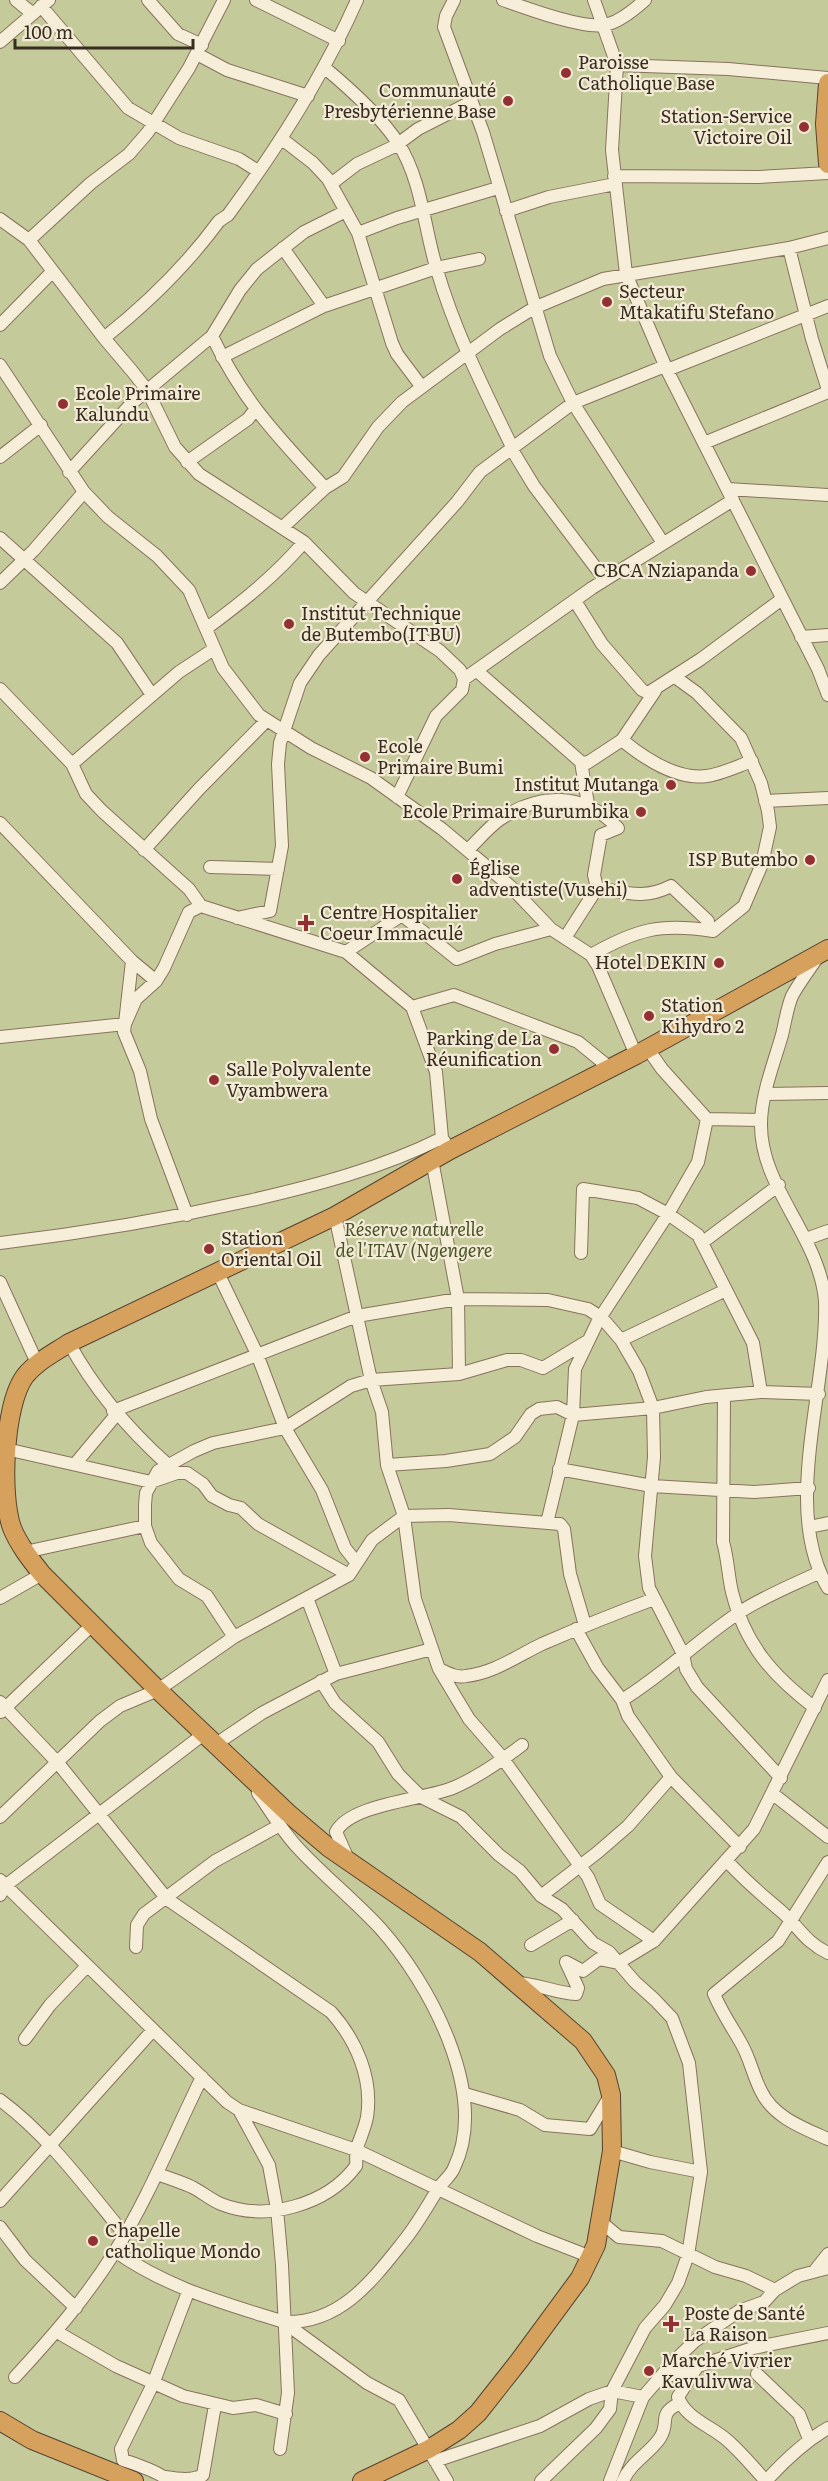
<svg xmlns="http://www.w3.org/2000/svg" width="828" height="2481" font-family="Literata,serif">
	<style>
		.green { fill: #c5ca9b }
		.lines { fill: none; stroke-linecap: round; stroke-linejoin: round }
		.minor-casing { stroke: #87735d; stroke-width: 14 }
		.highway-casing { stroke: #554231; stroke-width: 20 }
		.minor { stroke: #f7eeda; stroke-width: 12 }
		.highway { stroke: #d6a15c; stroke-width: 18 }
		.poi-dot { fill: #933031; stroke: #f4ebd6; stroke-width: 2 }
		.labels { text-anchor: middle; stroke-width: 4.5; stroke-linejoin: round; paint-order: stroke }
		.poi-label { font-size: 18px; fill: #382c20; stroke: #f4ebd6; text-anchor: start }
		.park-label { font-size: 18px; font-style: italic; fill: #485328; stroke: #f4ebd6 }
	</style>
	<rect width="100%" height="100%" fill="#ece1c7"/>
	<path class="green" d="M0,0H828V2481H0Z"/>
	<g class="lines">
		<g class="minor-casing">
			<path id="minor" d="M16,0L33,14
				M148,0L178,34L202,45
				M256,0L339,41
				M454,0L446,16L444,27L483,132L550,356L573,403L663,543
				M503,0C526,8 582,29 604,25C618,23 635,9 645,0
				M594,0L617,65L612,150L626,274L667,370L818,669L828,695
				M41,6L128,108L179,138L239,159L258,171
				M0,42L49,0
				M197,54L227,70L308,96
				M617,65L728,69L828,78
				M325,68C349,88 381,117 398,143C422,180 424,228 437,270C455,332 484,389 512,447
				M282,139L313,163L328,179L358,233L392,343L397,354L421,386
				M614,176L759,177L828,173
				M331,184L357,164L395,146L418,129L471,102
				M506,211L549,197L615,184
				M0,219L29,240L104,338L132,371L147,390L175,447L199,474L304,542L354,593L440,651L460,670L464,679L462,690L436,716L397,797
				M358,233L397,218L498,188
				M29,240L91,183L129,154L148,132L189,68L224,0
				M283,248L324,306
				M789,248L812,339L828,390
				M0,325L52,272
				M212,336C243,401 277,436 325,488
				M104,338C148,303 186,266 219,221L228,215C278,147 323,77 357,0
				M222,357L324,306L436,268L479,259
				M0,365L84,492L108,517L157,556L189,590L223,668L259,715L311,748L371,778L442,829L510,886L551,929L591,955L598,966L636,1055
				M667,370L828,306
				M704,443L828,392
				M511,448L534,486L605,580
				M0,457L41,425
				M187,462L248,419L254,411
				M69,472L132,403L212,336L240,290L257,269L304,232L346,211
				M728,489L828,495
				M283,527L325,488L343,477L378,427L402,402L500,329L534,308L603,279L789,248L828,238
				M0,538L117,643L152,695
				M0,583L34,550L84,492
				M575,601L602,644L642,690L648,693L701,659L782,599
				M207,628C242,602 275,576 304,542
				M801,637L828,635
				M477,671L581,762L588,804
				M464,679L592,588L733,500
				M0,689L72,764L86,794L102,811L189,889L201,906
				M622,740C645,759 676,780 707,776C722,774 738,766 752,761
				M581,762L587,763L622,740L655,691
				M72,764L179,672L214,649
				M765,801L828,798
				M0,823L132,961L124,1032L140,1071L151,1119L187,1215
				M144,850L199,789L267,720
				M468,850C478,840 488,828 499,820C539,792 584,792 618,828L601,835L594,875L597,888
				M210,867L278,869
				M597,888C625,892 644,900 671,886L708,921L707,930
				M237,918L270,911L282,846L278,764L280,743L300,683L319,655L457,502L480,472L573,403L665,366
				M565,938L597,888
				M346,952L402,915L457,959L495,944L551,929
				M591,955C637,929 660,923 713,931L744,906L762,864L770,827L768,811L761,783L741,738L697,693L675,677
				M817,958C809,970 799,983 792,996C787,1008 785,1023 782,1035C774,1063 761,1095 761,1124C760,1187 820,1237 825,1301C828,1388 781,1509 828,1588
				M132,961L156,981
				M412,1007L454,995L578,1042L610,1068
				M0,1037L125,1024L136,999L156,981L164,968L189,912L201,906L346,952L412,1007L436,1072L442,1138L450,1150
				M648,1049L662,1069L707,1119L761,1120
				M766,1094L828,1093
				M432,1160L458,1299L459,1374
				M335,1216L371,1380L382,1412L387,1465L404,1516L415,1599L439,1669L469,1719L501,1756L588,1877L600,1904L654,1941
				M806,1239L828,1231
				M703,1242L779,1185
				M0,1243C85,1233 168,1219 252,1200C317,1185 382,1168 442,1138
				M581,1253L583,1189L638,1198L668,1214L698,1235L753,1343L761,1392
				M218,1273L257,1354L285,1428L322,1490L345,1548L356,1562
				M0,1282L37,1363
				M621,1340L726,1290
				M69,1343C95,1391 128,1429 168,1465
				M724,1396L723,1542C728,1559 728,1575 732,1592C745,1645 773,1676 815,1708
				M113,1411L357,1316L458,1299L548,1300L588,1309L602,1318L621,1340L639,1371L653,1408L654,1457L645,1556L649,1588L683,1654L686,1669L697,1687L781,1778
				M6,1449L151,1482L177,1473H187L203,1484L212,1496L229,1505L241,1508L258,1524L349,1575
				M75,1464L116,1415
				M387,1465L446,1461L490,1454L515,1437L531,1414L539,1409L557,1407L573,1415L653,1408L706,1397L761,1392L819,1394
				M559,1469L652,1486L754,1492L809,1488
				M547,1523L573,1415L575,1369L598,1321L668,1214L698,1162L707,1119
				M809,1527L828,1523
				M25,1552L145,1526
				M0,1598L42,1574
				M307,1598L336,1674
				M576,1629L597,1667L622,1700L628,1716L671,1777L740,1847
				M234,1637L207,1596L179,1579L151,1543L145,1526V1505L146,1493L158,1471L194,1451L213,1443L285,1428L351,1386L371,1380L459,1374L507,1360H521L543,1368L586,1342
				M439,1669C448,1673 456,1678 466,1676C494,1673 517,1656 542,1644C579,1628 616,1613 654,1599
				M321,1681L335,1703L378,1742L398,1774L421,1797L461,1817L499,1855L520,1871L541,1896L562,1909L593,1943L609,1952L635,1982L655,2000L672,2018L689,2063L701,2172L688,2255L678,2283L665,2305L645,2328L612,2391L610,2409L596,2428L541,2481
				M622,1700C663,1675 697,1641 737,1614C762,1597 793,1585 820,1572
				M0,1702L58,1763L167,1899L331,2012C356,2040 373,2078 367,2117C365,2128 360,2138 357,2148C355,2154 357,2160 356,2166C327,2205 266,2222 221,2204C211,2200 202,2192 192,2187C181,2182 169,2178 157,2174
				M1,1712L93,1624
				M216,1744L262,1713L336,1674L432,1649
				M773,1794L828,1837
				M0,1817L100,1721L120,1706L158,1690L234,1637L349,1575L372,1540L404,1516L449,1515L560,1524L564,1529L570,1574L585,1625
				M348,1859L336,1832C351,1803 426,1800 455,1787C480,1776 501,1761 522,1745
				M726,1860C746,1882 760,1893 782,1912C799,1927 805,1942 828,1953
				M828,1862L778,1941L714,1994C722,2013 732,2027 741,2043C750,2058 753,2076 761,2091C773,2117 803,2128 828,2139
				M0,1880L227,2102L239,2110L356,2150L537,2236L591,2257
				M0,1895L5,1886L205,1733
				M541,1896L598,1852L628,1826L671,1777
				M531,1945L573,1920
				M136,1947L137,1925L144,1914L215,1861L280,1825
				M516,1983C536,1983 555,1993 576,1994L578,1988L566,1962L583,1971L599,1959L618,1963L654,1941L754,1829L828,1680
				M25,2039L50,2005L87,1966
				M465,2094L520,2110L545,2125L590,2129L610,2096
				M0,2100C49,2136 86,2188 125,2235
				M239,2110L269,2165L277,2209L282,2265L288,2393L280,2449
				M612,2151L650,2162L701,2172
				M0,2201L153,2030
				M601,2222L619,2237L662,2241L715,2267L746,2276L775,2290
				M0,2227L25,2260L76,2308
				M115,2251C167,2288 224,2303 284,2322C340,2324 372,2281 403,2242C417,2225 426,2208 438,2189C442,2182 451,2176 454,2168C490,2094 429,1983 380,1928C354,1900 324,1876 298,1848C283,1832 271,1812 258,1793
				M816,2269L828,2254
				M285,2323L367,2383L399,2400L447,2481
				M57,2332L116,2366L183,2396L233,2408L256,2405L286,2414
				M697,2367L678,2397C685,2418 711,2426 727,2440C741,2452 753,2467 766,2481
				M757,2374L799,2414L809,2439
				M15,2377C51,2338 86,2298 114,2253C149,2197 173,2136 202,2077
				M659,2379L753,2348L828,2333
				M435,2461L540,2426L589,2399L612,2391L643,2397
				M165,2477C178,2479 193,2481 203,2475L215,2405
				M168,2481C164,2474 133,2463 123,2460L121,2449L153,2384L188,2292
				M610,2481L643,2397L676,2359L695,2341L739,2311L764,2302L775,2290L798,2276L828,2268
				M623,2481C631,2462 649,2454 660,2438C671,2421 656,2415 680,2403
				M766,2481C785,2460 804,2442 828,2428"/>
		</g>
		<g class="highway-casing">
			<path id="highway" d="M828,83L825,124L828,164
				M0,2421L32,2440L134,2481
				M362,2481L429,2449L459,2430L478,2413L519,2361L580,2278L596,2245L612,2151L611,2095L606,2075L583,2041L480,1952L328,1847L288,1813L158,1690L42,1574C30,1559 19,1545 12,1528C0,1495 4,1404 25,1376C37,1361 54,1353 69,1343L335,1216L450,1150L636,1055L828,949"/>
		</g>
		<use href="#minor" class="minor"/>
		<use href="#highway" class="highway"/>
	</g>
	<g class="poi-dot">
		<circle cx="566" cy="73" r="6"/>
		<circle cx="508" cy="101" r="6"/>
		<circle cx="804" cy="127" r="6"/>
		<circle cx="607" cy="302" r="6"/>
		<circle cx="63" cy="404" r="6"/>
		<circle cx="751" cy="571" r="6"/>
		<circle cx="289" cy="624" r="6"/>
		<circle cx="365" cy="757" r="6"/>
		<circle cx="671" cy="785" r="6"/>
		<circle cx="641" cy="812" r="6"/>
		<circle cx="810" cy="860" r="6"/>
		<circle cx="457" cy="879" r="6"/>
		<path d="M303 914h6v6h6v6h-6v6h-6v-6h-6v-6h6z"/>
		<circle cx="719" cy="963" r="6"/>
		<circle cx="649" cy="1016" r="6"/>
		<circle cx="554" cy="1049" r="6"/>
		<circle cx="214" cy="1080" r="6"/>
		<circle cx="209" cy="1249" r="6"/>
		<circle cx="93" cy="2241" r="6"/>
		<path d="M668 2315h6v6h6v6h-6v6h-6v-6h-6v-6h6z"/>
		<circle cx="649" cy="2371" r="6"/>
	</g>
	<g class="labels">
		<g class="poi-label">
			<text x="578" y="69">Paroisse<tspan x="578" dy="21">Catholique Base</tspan></text>
			<text x="496" y="97" text-anchor="end">Communauté<tspan x="496" dy="21">Presbytérienne Base</tspan></text>
			<text x="792" y="123" text-anchor="end">Station-Service<tspan x="792" dy="21">Victoire Oil</tspan></text>
			<text x="619" y="298">Secteur<tspan x="619" dy="21">Mtakatifu Stefano</tspan></text>
			<text x="75" y="400">Ecole Primaire<tspan x="75" dy="21">Kalundu</tspan></text>
			<text x="739" y="577" text-anchor="end">CBCA Nziapanda</text>
			<text x="301" y="620">Institut Technique<tspan x="301" dy="21">de Butembo(ITBU)</tspan></text>
			<text x="377" y="753">Ecole<tspan x="377" dy="21">Primaire Bumi</tspan></text>
			<text x="659" y="791" text-anchor="end">Institut Mutanga</text>
			<text x="629" y="818" text-anchor="end">Ecole Primaire Burumbika</text>
			<text x="798" y="866" text-anchor="end">ISP Butembo</text>
			<text x="469" y="875">Église<tspan x="469" dy="21">adventiste(Vusehi)</tspan></text>
			<text x="320" y="919">Centre Hospitalier<tspan x="320" dy="21">Coeur Immaculé</tspan></text>
			<text x="707" y="969" text-anchor="end">Hotel DEKIN</text>
			<text x="661" y="1012">Station<tspan x="661" dy="21">Kihydro 2</tspan></text>
			<text x="542" y="1045" text-anchor="end">Parking de La<tspan x="542" dy="21">Réunification</tspan></text>
			<text x="226" y="1076">Salle Polyvalente<tspan x="226" dy="21">Vyambwera</tspan></text>
			<text x="221" y="1245">Station<tspan x="221" dy="21">Oriental Oil</tspan></text>
			<text x="105" y="2237">Chapelle<tspan x="105" dy="21">catholique Mondo</tspan></text>
			<text x="684" y="2320">Poste de Santé<tspan x="684" dy="21">La Raison</tspan></text>
			<text x="661" y="2367">Marché Vivrier<tspan x="661" dy="21">Kavulivwa</tspan></text>
		</g>
		<g class="park-label">
			<text x="414" y="1236">Réserve naturelle<tspan x="414" dy="21">de l'ITAV (Ngengere</tspan></text>
		</g>
	</g>
	<path d="M15 39v9h178v-9" fill="none" stroke="#382c20" stroke-width="3"/>
	<text x="24" y="39" font-size="18" fill="#382c20" stroke="#f4ebd6" stroke-width="4.5" paint-order="stroke">100 m</text>
</svg>
